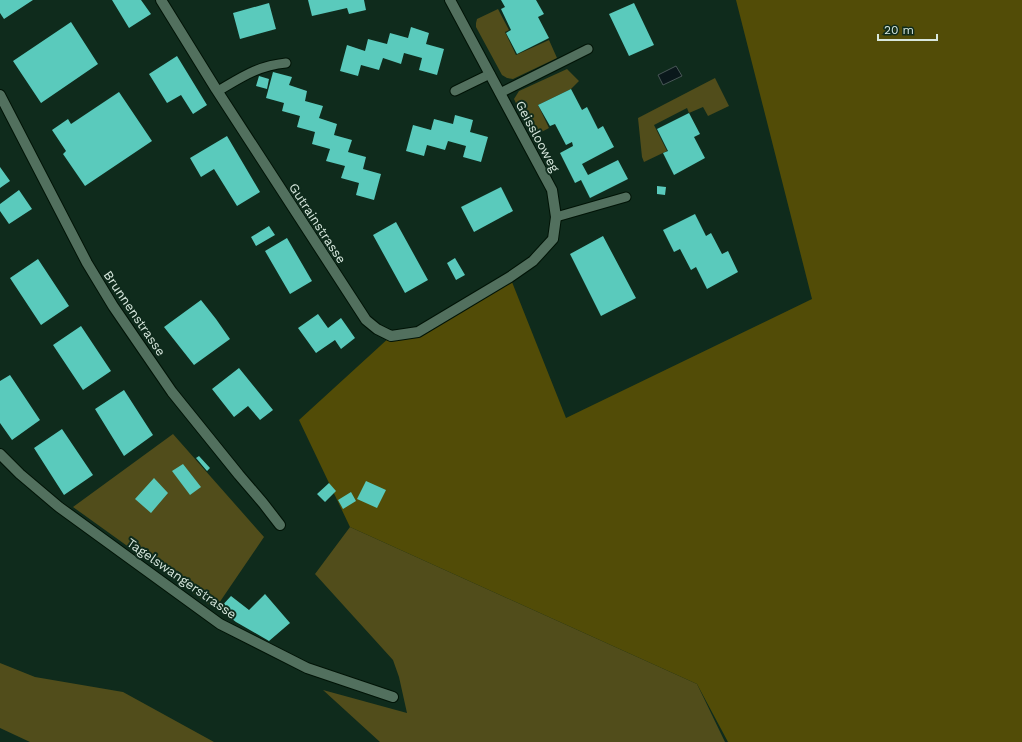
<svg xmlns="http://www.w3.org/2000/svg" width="1022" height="742" font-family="'Work Sans',sans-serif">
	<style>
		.green { fill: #514d1b }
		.forest { fill: #524c07 }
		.water { fill: #0a181b; stroke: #485656 }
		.building { fill: #5acabc }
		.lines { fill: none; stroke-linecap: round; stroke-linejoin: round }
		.lane-casing { stroke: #001306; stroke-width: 11 }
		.street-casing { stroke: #001306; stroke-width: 12 }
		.lane { stroke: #52705e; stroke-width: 9 }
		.street { stroke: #52705e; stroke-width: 10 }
		.labels { text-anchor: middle; stroke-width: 4; stroke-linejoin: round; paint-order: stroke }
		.street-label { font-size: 13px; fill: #d8e8de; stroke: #0f2b1c }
	</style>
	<rect width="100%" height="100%" fill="#0f2b1c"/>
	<path class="green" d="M498,9L509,30L505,32L516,55L549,40L557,58L513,79L507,78L502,75L476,27V23L477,19Z
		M567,69L579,81L571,89L538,105L549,128L532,137L514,99L519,91Z
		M715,78L729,106L708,116L703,107L689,113L687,108L654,125L667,151L644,162L642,157L638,118Z
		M173,434L264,537L215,609L73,507Z
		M350,527L697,684L725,742H380L323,690L407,713L399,677L393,660L315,574Z
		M0,663L35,677L123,692L214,742H30L0,728Z"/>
	<path class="forest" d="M736,0H1022V742H728L697,684L350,527L299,420L391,336L418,332L510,277L566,418L812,299Z"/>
	<path class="water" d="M676,66L682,76L663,85L658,75Z"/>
	<path class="building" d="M0,0H33L4,19L0,13Z
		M112,0H141L151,14L129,28Z
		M308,0H364L366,10L349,14L347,8L312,16Z
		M501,0H536L544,14L538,17L549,38L517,54L506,33L511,30L501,9L505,7Z
		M269,3L276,29L240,39L233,13Z
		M634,3L654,45L629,56L609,14Z
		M71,22L98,64L41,103L13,61Z
		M411,27L429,33L426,44L444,49L437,75L419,70L422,58L404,53L401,64L383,58L379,70L361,65L358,76L340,71L347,45L365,51L368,39L387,44L390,33L408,38Z
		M177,56L207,105L193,114L181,95L167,103L149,74Z
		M273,72L292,77L289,85L307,91L305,101L323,106L319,118L337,124L334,135L352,140L348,152L366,157L363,169L381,174L374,200L356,195L359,183L341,178L345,166L326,161L330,149L312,144L315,132L297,127L300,116L282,111L284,103L266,98Z
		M259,76L269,79L267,89L256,86Z
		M571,89L582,110L587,107L598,129L603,126L614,147L582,164L588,175L618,160L628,179L590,198L581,180L575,183L560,153L573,146L572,142L566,145L555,124L550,126L538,105Z
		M119,92L152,141L85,186L63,154L66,151L52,130L68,119L71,124Z
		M689,113L700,134L694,137L705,158L674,175L663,153L668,151L657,129Z
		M455,115L473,120L470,132L488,137L481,162L463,157L466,146L448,141L445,150L427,145L424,156L406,151L413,125L431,130L434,119L453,124Z
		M227,136L260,192L237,206L214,169L201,177L190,158Z
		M0,167L10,181L0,188Z
		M657,186L666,187L665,195L657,194Z
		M501,187L513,211L474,232L461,207Z
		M19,190L32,209L9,224L0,211V204Z
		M695,214L706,236L711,233L722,254L728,251L738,272L707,289L696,267L691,270L680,249L674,252L663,230Z
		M396,222L428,280L405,293L373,235Z
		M269,226L275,235L256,246L251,237Z
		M603,236L636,298L601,316L570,254Z
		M287,238L312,281L290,294L265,251Z
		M455,258L465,275L456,280L447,263Z
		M38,259L69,306L41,325L10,278Z
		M201,300L216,319L230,339L194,365L164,327Z
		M318,314L328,328L341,318L355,338L341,349L335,340L316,353L298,328Z
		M81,326L111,371L83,390L53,345Z
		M239,368L273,410L260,420L248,406L234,417L212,389Z
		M10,375L40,420L12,440L0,423V381Z
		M124,390L153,435L124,456L95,409Z
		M62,429L93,475L64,495L34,448Z
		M199,456L210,468L207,471L196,458Z
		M183,464L201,487L190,495L172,471Z
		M154,478L168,493L151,513L135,499Z
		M366,481L386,490L377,508L357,499Z
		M329,483L336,491L325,502L317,494Z
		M351,492L356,501L343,509L338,500Z
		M265,594L290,623L269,641L236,622L219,609L231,596L249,610Z"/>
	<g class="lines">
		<g class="lane-casing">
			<path id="lane" d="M218,91C242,77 257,66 286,63
				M455,91L490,74
				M500,93L588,49
				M556,217L626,197"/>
		</g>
		<g class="street-casing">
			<path id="street" d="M161,0L216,89L366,320L377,329L391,336L418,332L510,277L533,261L553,239L556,217L552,190L450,0
				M0,95L87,263L113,306L172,392L239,475L263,503L280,525
				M0,454L20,474L59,507L220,624L307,668L393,697"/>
		</g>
		<use href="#lane" class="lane"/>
		<use href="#street" class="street"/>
	</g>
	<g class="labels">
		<g class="street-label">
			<text transform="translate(538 136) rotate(62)" y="5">Geisslooweg</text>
			<text transform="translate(318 223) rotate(57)" y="5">Gutrainstrasse</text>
			<text transform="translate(135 313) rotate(56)" y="5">Brunnenstrasse</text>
			<text transform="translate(182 578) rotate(35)" y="5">Tagelswangerstrasse</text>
		</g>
	</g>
	<path d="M878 34v6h59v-6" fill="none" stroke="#d8e8de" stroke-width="2"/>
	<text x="884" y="34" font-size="12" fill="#d8e8de" stroke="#0f2b1c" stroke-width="3" paint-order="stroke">20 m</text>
</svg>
